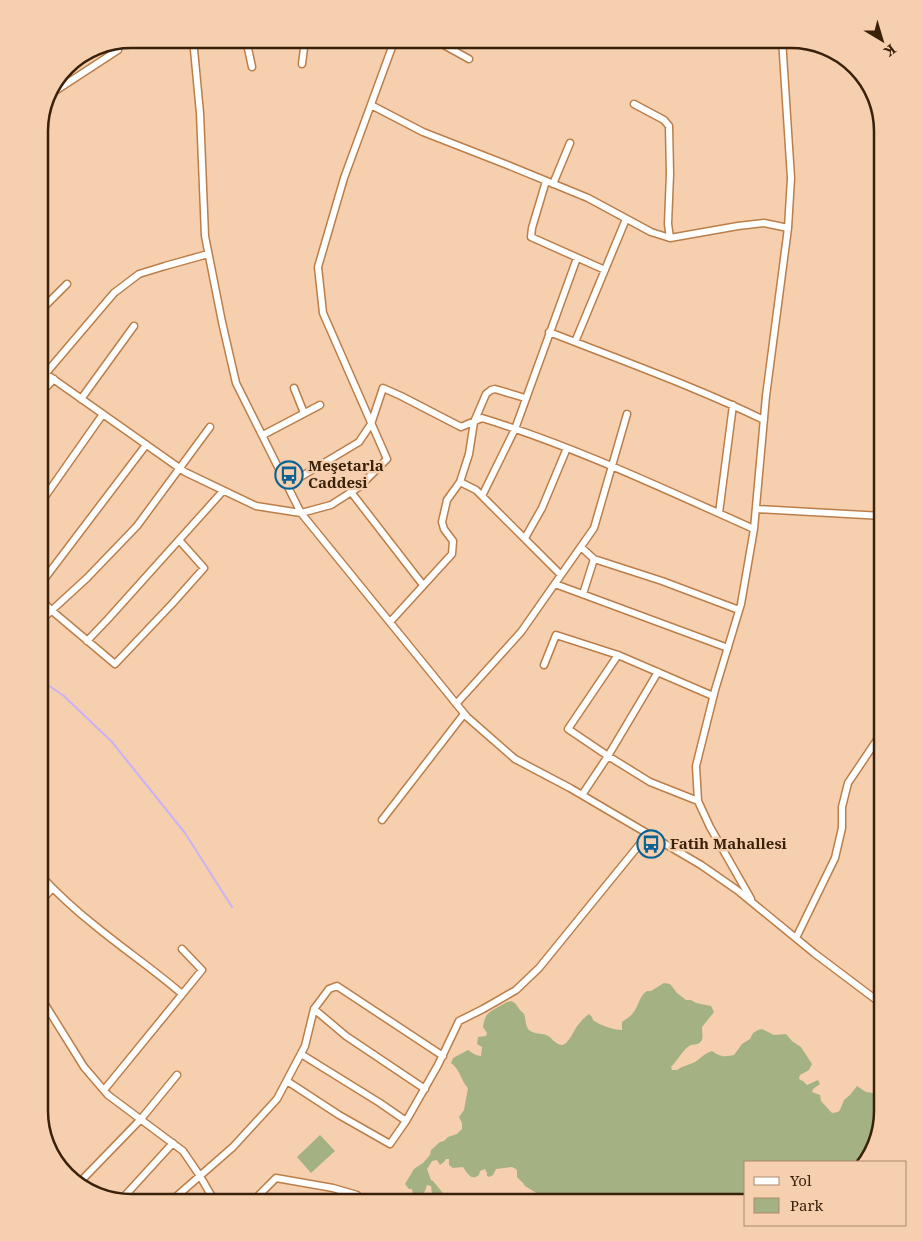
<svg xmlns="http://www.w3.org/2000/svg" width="922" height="1241" font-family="'Noto Serif',serif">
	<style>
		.green { fill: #a3b183 }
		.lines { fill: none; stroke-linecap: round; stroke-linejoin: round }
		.stream { stroke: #cab2f3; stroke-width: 2 }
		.street-casing { stroke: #bb7e48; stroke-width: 9 }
		.street { stroke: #fff; stroke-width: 6 }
		.labels { text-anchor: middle; stroke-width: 5; stroke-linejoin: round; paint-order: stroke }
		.poi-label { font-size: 15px; font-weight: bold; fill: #3a210a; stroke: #f6cfaf; text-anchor: start }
		.rim { fill: none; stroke: #3a210a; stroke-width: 2.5 }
	</style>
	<rect width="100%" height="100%" fill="#f6cfaf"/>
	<path class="green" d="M664,983L670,984L674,989L677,993L686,1000H691L696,1003L711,1006L714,1012L702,1027C702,1031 703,1036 702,1040C699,1045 696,1044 691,1045C684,1048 677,1061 671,1067L672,1070H677C682,1066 689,1065 695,1062C701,1058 705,1053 712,1051C720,1057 725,1057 734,1055L742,1044L750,1039L753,1033L758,1030L762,1029L774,1035L786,1034L792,1041L801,1047L812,1064L809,1070L800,1075L799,1078L800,1080L803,1081L807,1085L818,1080L820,1084L813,1089L812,1092L820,1095L821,1101L832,1113L838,1112L840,1110L844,1100L850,1095L857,1086L866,1092L880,1094L883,1096V1111L871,1157L865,1162H746V1202H544L538,1194L525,1186L523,1183L517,1177V1171L516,1169L512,1167L496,1169L493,1175L489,1177L487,1176V1173L485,1169L480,1171L479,1175C471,1181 468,1174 463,1167L453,1168L449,1165V1159H446L444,1162L440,1165L437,1160L432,1161L427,1169L431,1180L433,1181L442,1192L443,1201L442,1202H438V1197L432,1195L431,1186L427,1185L425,1191L421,1196V1202H412L413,1195L412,1189H409L405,1184L414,1169L423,1163L430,1155L431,1150L440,1142L444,1141L448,1137L457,1134L462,1129V1123L459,1117L464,1110L468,1088C461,1081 460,1069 451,1063L453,1058L468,1050C472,1053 477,1056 481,1056L482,1047L477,1044L478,1037L486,1036L487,1033L483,1027C485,1015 487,1013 498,1007C508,1002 512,996 519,1009C520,1011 523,1012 524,1014C526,1019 525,1024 528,1029C532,1034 540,1033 546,1035C551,1036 555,1045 562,1045C568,1045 574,1030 578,1025C581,1021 585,1017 589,1014L592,1017L593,1020C599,1025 614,1030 622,1030V1022C626,1019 630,1017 633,1013C639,1006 639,996 647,991H651Z
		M320,1135L335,1151L311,1173L297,1157Z"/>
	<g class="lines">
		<path class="stream" d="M39,679L64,696L112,742L185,833L232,907"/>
		<g class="street-casing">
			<path id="street" d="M193,39L200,113L205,236L222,322L236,383L301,513L467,717L515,759L570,788L701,865L737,890L814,953L883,1005
				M246,39L252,67
				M433,39L469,59
				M302,64L304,48L303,39
				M46,97L118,50
				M634,104L664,120L669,126L670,174L668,224L670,238
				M371,105L423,132L505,164L588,198L651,232L670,238L738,226L764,223L788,228
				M546,181L532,228L531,237L605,270
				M553,184L570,143
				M626,219L575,342C639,367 702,390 764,420
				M39,312L67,284
				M549,332L575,342
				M39,369L185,472L256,506L301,513L331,505L359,487L387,459L323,313L318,267L344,178L395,39
				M46,373L114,293L139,274L165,266L208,254
				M294,388L304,413
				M39,395L54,379
				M81,399L134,326
				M263,435L320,405
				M460,482L476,490L561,575
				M287,485L359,442L371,424L383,388L401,396L461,427L482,418C576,447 664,489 754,529
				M351,492L423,585
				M482,496L515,429L577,258
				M39,505L103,414
				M756,509L883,516
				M719,513L733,405
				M525,538L542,508L567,448
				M581,547L594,559L662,581L739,610
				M555,584L728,648
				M39,586L146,445
				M583,594L594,559
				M39,597L51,610L115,664L172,604L204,568L179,540
				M39,622L87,578L137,526L210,427
				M390,622L452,554L453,541L444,529L442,522L447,500L460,482L469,454L474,422L486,394L491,390L495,389L525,398
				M87,641L108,619L223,491
				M618,655L568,729L608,756L650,782L698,801
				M544,665L556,635L618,655L713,696
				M456,704L521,632L594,528L627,414
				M582,795L608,756L658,672
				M382,820L464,714
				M39,874C56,892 74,909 93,924C122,948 153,969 182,994
				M751,899L710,827L698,801L696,766L715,690L741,604L754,529L766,396L788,228L791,178L782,39
				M39,904L52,888
				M796,938L835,858L842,828V807L848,783L883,731
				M39,1000L46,1006L84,1067L108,1095L183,1151L200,1176L215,1202
				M314,1009L346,1036L425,1089
				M301,1054L380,1103L406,1121
				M287,1081L339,1115L390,1144L406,1121L438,1065L459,1021L483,1009L516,990L539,968L648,834
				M104,1090L202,970L182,949
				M78,1184L141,1119L177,1075
				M120,1201L173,1143
				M170,1202L233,1147L277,1099L305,1046L314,1009L329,989L337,986L443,1056
				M252,1202L276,1178L333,1188L357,1195"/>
		</g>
		<use href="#street" class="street"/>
	</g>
	<defs>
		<g id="bus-ring" transform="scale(1.4375)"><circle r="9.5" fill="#f6cfaf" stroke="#0b6393" stroke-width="1.5"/><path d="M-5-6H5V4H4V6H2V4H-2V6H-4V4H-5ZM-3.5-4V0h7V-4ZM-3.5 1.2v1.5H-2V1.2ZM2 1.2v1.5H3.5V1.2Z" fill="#0b6393"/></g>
	</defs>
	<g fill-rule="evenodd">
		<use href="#bus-ring" x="289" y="475"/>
		<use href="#bus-ring" x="651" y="844"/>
	</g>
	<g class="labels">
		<g class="poi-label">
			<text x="308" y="471">Meşetarla<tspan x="308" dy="17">Caddesi</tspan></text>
			<text x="670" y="849">Fatih Mahallesi</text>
		</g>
	</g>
	<path d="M0 0H922V1241H0ZM131 48H791A83 83 0 0 1 874 131V1111A83 83 0 0 1 791 1194H131A83 83 0 0 1 48 1111V131A83 83 0 0 1 131 48Z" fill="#f6cfaf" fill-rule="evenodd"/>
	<path class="rim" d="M131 48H791A83 83 0 0 1 874 131V1111A83 83 0 0 1 791 1194H131A83 83 0 0 1 48 1111V131A83 83 0 0 1 131 48Z"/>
	<rect x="744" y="1161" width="162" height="65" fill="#f6cfaf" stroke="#ab896d"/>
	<rect x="754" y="1177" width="25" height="8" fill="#ffffff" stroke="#ab896d"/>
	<text x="790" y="1186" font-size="15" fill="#3a210a">Yol</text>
	<rect x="754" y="1198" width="25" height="15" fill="#a3b183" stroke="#ab896d"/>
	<text x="790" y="1211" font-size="15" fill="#3a210a">Park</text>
	<g transform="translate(882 40) rotate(142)" stroke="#f6cfaf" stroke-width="4" paint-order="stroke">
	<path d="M0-4L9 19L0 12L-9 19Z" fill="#3a210a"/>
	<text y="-8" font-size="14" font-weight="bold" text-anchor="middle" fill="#3a210a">K</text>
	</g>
</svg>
